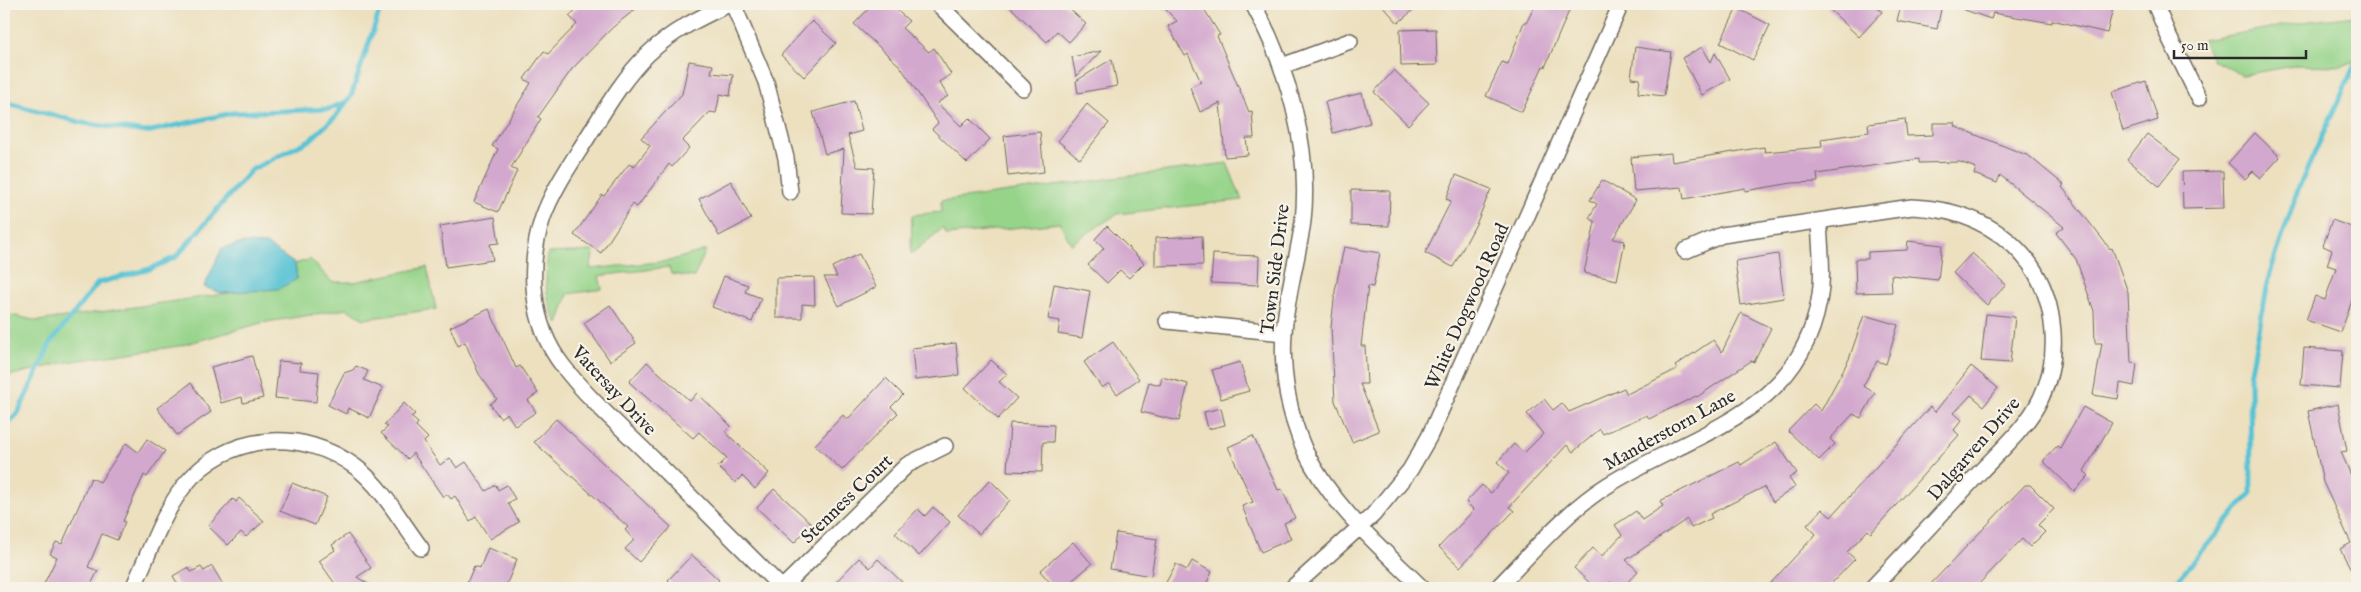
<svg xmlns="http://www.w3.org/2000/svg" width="2361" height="592" font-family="'IM FELL English',serif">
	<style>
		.green { fill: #96d48a; stroke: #60805a }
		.water { fill: #58c3d4; stroke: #427780 }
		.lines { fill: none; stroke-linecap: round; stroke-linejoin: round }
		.stream { stroke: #58c3d4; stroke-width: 5 }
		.building { fill: #d3a8ce }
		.minor-casing { stroke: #6f6a5f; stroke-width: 18 }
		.minor { stroke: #fff; stroke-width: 15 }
		.labels { text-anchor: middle; stroke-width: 4.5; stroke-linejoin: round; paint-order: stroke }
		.street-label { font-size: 19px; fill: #2b2b2b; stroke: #f7f3e8 }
	</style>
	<rect width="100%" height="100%" fill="#f7f3e8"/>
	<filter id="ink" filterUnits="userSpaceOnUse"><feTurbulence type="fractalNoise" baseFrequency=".02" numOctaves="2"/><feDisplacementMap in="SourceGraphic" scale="10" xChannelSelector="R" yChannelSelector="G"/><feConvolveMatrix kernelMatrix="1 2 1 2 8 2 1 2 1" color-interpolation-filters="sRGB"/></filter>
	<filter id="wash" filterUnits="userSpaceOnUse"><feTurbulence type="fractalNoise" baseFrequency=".0096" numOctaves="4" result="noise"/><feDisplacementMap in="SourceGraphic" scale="20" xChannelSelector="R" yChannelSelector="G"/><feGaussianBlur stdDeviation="1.12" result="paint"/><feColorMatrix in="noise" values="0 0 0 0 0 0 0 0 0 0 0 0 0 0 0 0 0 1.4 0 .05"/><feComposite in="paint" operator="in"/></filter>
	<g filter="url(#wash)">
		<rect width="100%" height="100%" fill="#ece0bf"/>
		<path class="green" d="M2357,16V60L2341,66L2299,65L2242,75L2213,60L2202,40L2310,21Z
			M1227,163L1242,200L1117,214L1071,244L1060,223L947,235L943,228L911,254L912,215L941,212V201Z
			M706,250L694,277L671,274L669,267L599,276L602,289L568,294L558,324C544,297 545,282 548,253L594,251L590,269L669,261Z
			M310,259L332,282H354L427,267L436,309L364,319L347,309L261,323L179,346L67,362L4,377V317L6,314L38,321L244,291L297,279L295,264Z"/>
		<path class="water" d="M244,243L266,244L295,264L297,279L278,289L221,293L204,287L222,248Z"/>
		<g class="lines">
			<path class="stream" d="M4,102L83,123L146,132L232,113L329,109L345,102
				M4,428L18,413L51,342L98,283L150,269L176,257L251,170L310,140L335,117L351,96L382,4
				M2171,588L2251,493L2250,376L2270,273L2299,187L2357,60"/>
		</g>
		<g id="blocks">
			<path class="building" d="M582,4H642L613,27L572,69L538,117L541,119L511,168L517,171L498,212L474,202L498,149L492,146L531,83L524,79L544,51L548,54L577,24L569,16Z
				M873,4H890L909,21L902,28L929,52L934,48L951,74L939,82L948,96L937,103L961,126L969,118L990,139L967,163L932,129L938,123L900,66L854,24Z
				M1007,4H1064L1086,24L1069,42L1057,31L1047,42Z
				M1160,4H1201L1220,35L1217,36L1249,112L1252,111L1254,138H1246L1248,155L1225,157L1220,103L1200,112L1190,87L1201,82L1188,54L1185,56L1168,26L1177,21Z
				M1381,4H1420L1398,23Z
				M1536,4H1572L1545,67L1543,66L1522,112L1486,96L1502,62L1508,64L1524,22L1526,23Z
				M1824,4H1873L1882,12L1859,37Z
				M1901,4H1942L1937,29L1897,21Z
				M1954,4H2114L2107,33L2052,20V23L1993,13L1991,19L1953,6Z
				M1737,8L1770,25L1753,60L1720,43Z
				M812,21L836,43L804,77L781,55Z
				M1436,29L1437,65L1401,66L1400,30Z
				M1635,47L1671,52L1664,96L1638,93L1640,79L1631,78Z
				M1702,47L1711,62L1715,53L1730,79L1702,95L1682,58Z
				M1101,51L1076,77L1072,57Z
				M1112,59L1117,86L1078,93L1076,81Z
				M689,61L713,65L711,73L733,75L730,96L720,94L716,113L710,112L682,141L689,148L672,167L669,164L637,207L633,204L601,253L574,235L602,195L604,196L629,164L634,167L650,146L641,138L682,94Z
				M1394,70L1429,103L1408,125L1374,92Z
				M2146,81L2158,120L2123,131L2112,92Z
				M1362,93L1370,123L1333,133L1325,102Z
				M854,101L862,131L848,135L857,167L874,168L871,214L841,213L844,149L825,154L813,112Z
				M1087,104L1109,123L1080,159L1058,141Z
				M1905,119L1907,136L1933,135V123H1955L1956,127L2029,156L2064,185L2062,187L2110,249L2112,248L2128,292L2131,363L2137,364L2134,386L2120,383L2118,399L2093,395L2102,343H2095L2094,311L2076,259L2056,233L2064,227L2000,175L1997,183L1974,174L1976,168L1960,162L1919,163V159L1817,174L1818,182L1792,183L1745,191V188L1684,199L1682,187L1634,191L1631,157L1671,153L1672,162L1764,147L1765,152L1822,147L1821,139L1869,132L1868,124Z
				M1040,132L1044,172L1008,176L1004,136Z
				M2255,133L2280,157L2261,178L2253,171L2245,179L2228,163Z
				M2147,134L2180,159L2159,186L2127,160Z
				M2223,171L2224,208L2183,209L2182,172Z
				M1456,175L1491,189L1477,222L1453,267L1425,253L1451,201L1446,199Z
				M1602,180L1636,200L1613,239L1625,241L1617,280L1584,273L1595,222L1589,218L1597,204L1590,200Z
				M731,181L751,219L719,236L699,199Z
				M1351,190L1390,191L1389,226L1351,225Z
				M495,217L499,243L490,244L493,260L446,267L440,226Z
				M2332,220L2357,229V286L2341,332L2306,320L2315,296L2325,300L2336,268L2327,265L2332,250L2323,246Z
				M1107,226L1144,263L1129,278L1120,270L1107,283L1088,265L1104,248L1095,239Z
				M1202,236L1203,265L1155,266V238Z
				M1908,241L1942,245L1938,280L1891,275L1892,292L1856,293L1855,259H1868V252L1907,250Z
				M1344,247L1380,253L1373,287L1368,286L1361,346H1365L1367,384H1360L1379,431L1352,442L1335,401L1331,327L1335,291Z
				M1972,253L2006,285L1987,305L1953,273Z
				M859,254L876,287L839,306L824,277H837L832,267Z
				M1213,254L1259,256L1258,285L1211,283Z
				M1778,254L1784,298L1741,305L1735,261Z
				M724,276L748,285L745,292L761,298L752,322L712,307Z
				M814,277L815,305L802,304V318H776V278Z
				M1054,284L1090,291L1082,338L1058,334L1060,321L1048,319Z
				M610,305L636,343L610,361L584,323Z
				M489,309L516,368L520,366L538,393L528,400L536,412L515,426L507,413L500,418L490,404L497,399L479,374L465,342L458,346L450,327Z
				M1741,313L1771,328L1754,362L1751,361L1697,397L1696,396L1649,419L1647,415L1603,434L1600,429L1573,452L1567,445L1509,507L1514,511L1460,567L1439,547L1474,510L1466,502L1482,485L1491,493L1509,473L1497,462L1514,444L1524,453L1543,434L1527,414L1544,399L1553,410L1562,403L1569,412L1624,388L1627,394L1677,369L1675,366L1713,340L1722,352Z
				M1986,314L2015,317L2010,363L1981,361Z
				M1864,315L1898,325L1886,364L1877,361L1863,386L1875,393L1861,418L1853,414L1830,439L1835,444L1819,460L1788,431L1814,404L1821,411L1849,359Z
				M1113,342L1139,379L1117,394L1109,383L1102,388L1084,362Z
				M956,343L959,375L915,380L912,348Z
				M2304,348L2343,351L2340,388L2301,385Z
				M252,356L263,398L243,403L242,397L221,403L211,367Z
				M991,360L1007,374L999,382L1017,398L998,419L965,388Z
				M279,361L301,363L300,370L319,372L316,402L275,398Z
				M647,362L690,401L697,393L731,426L725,432L769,473L755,489L742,476L735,483L718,467L727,458L699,432L693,438L629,382Z
				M1240,362L1249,391L1221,399L1212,370Z
				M356,366L368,371L364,380L383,388L369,418L348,408L346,414L328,405L344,373L353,370Z
				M1971,366L1998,388L1984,406L1971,395L1954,413L1962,420L1954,430L1959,435L1871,533L1868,530L1847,552L1855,559L1827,588H1766L1816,534L1807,525L1822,509L1831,517L1930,407L1935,412Z
				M1162,377L1188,384L1179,421L1141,412L1149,382L1160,385Z
				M886,378L903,395L891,407L898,413L842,470L815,445L843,415L847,420Z
				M191,383L211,412L177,435L157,408Z
				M404,403L415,414L411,417L418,423L416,426L428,438L424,442L440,465L450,458L457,468L466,462L486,491L496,485L498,490L507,485L515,499L508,503L519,522L490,539L476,517L470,521L455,496L451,499L447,494L443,497L413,453L408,459L381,433L388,427L384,425Z
				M2338,404L2347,451L2341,452L2357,489V580L2340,549L2351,543L2323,482L2308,411Z
				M2083,407L2112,423L2084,471L2089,476L2074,491L2043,461L2057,446L2060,448Z
				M1221,408L1225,425L1208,429L1204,412Z
				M556,419L671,527L639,562L625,549L634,540L625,530L628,527L534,442Z
				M1010,423L1054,425L1053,442H1043L1042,472L1007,471Z
				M1253,436L1278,490L1282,489L1295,518L1284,523L1291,539L1261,552L1242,506L1253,502L1228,447Z
				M147,439L165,451L147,477L144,475L123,521L125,522L117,540L102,534L88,567L98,571L89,588H42L57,557L50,554L56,542L62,544L91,478L100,482L126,443L138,452Z
				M1776,442L1797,473L1789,478L1795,487L1773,502L1764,487L1710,514L1712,518L1691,528L1687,519L1626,560L1638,571L1622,588H1617L1610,582L1604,588H1595L1574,568L1593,548L1602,556L1622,535L1615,525L1636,511L1642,520L1663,506L1660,501L1739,462L1741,465Z
				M990,480L1010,500L979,534L958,515Z
				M292,483L327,497L315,525L280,511Z
				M2025,485H2030L2054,509L2038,525L2045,532L2030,547L2022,539L1975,588H1927Z
				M774,489L812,524L794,543L757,508Z
				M239,498L264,521L246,537L241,532L228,545L208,526L233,499L236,502Z
				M933,507L950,522L919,556L895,533L918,509L925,516Z
				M1116,533L1157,539L1151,576L1110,569Z
				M348,534L371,568L357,577L374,588H338L319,561L335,550L332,545Z
				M1073,542L1092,564L1063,588H1055L1040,571Z
				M488,548L517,559L505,588H474L466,585L474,566L480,568Z
				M692,555L719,580L711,588H676L668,580Z
				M859,558L870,568L878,559L908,588H830Z
				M1192,561L1212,572L1204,588H1163L1176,564L1187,570Z
				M212,566L225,588H180L173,576L188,567L191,572L201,567L204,571Z"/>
		</g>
	</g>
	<g filter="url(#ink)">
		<use href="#blocks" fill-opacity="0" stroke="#6f6a5f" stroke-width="1"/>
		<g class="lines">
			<g class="minor-casing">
				<path id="minor" d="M729,4C701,17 672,31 648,54C621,80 602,115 582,146C568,168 552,192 543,217C527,265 530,324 563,366C586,396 615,422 642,448C689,495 736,542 782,588
					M733,4L766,82L786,158L790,192
					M938,4L1023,88
					M1253,4C1288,68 1311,148 1303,221C1298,259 1286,296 1284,333C1281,373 1289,415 1305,451C1331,505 1380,547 1422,588
					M2155,4L2169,37L2199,98
					M1282,66L1350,41
					M1685,251L1722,235L1912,207C1959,209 2001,225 2030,264C2056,301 2061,357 2041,398C2028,426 2002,449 1981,471C1945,510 1909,549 1872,588
					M1167,321L1284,333
					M133,588C148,556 162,514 184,486C227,432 303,427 357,468C383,488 401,522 421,548
					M782,588L907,465L945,446
					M1292,588L1373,515L1410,470L1429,437L1621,4
					M1497,588C1532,553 1566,511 1608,485C1690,433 1799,415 1819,301C1824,275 1820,247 1819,221"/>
			</g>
			<use href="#minor" class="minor"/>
		</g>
	</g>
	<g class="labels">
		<g class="street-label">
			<text transform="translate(1274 269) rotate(-83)" y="7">Town Side Drive</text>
			<text transform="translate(1466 306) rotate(-66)" y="7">White Dogwood Road</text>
			<text transform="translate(615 390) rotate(47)" y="7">Vatersay Drive</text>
			<text transform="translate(1669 429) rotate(-29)" y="7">Manderstorn Lane</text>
			<text transform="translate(1973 448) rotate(-49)" y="7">Dalgarven Drive</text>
			<text transform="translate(846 498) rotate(-44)" y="7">Stenness Court</text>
		</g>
	</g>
	<rect width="2361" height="592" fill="none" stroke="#f7f3e8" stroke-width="20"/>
	<path d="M2174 50v8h132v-8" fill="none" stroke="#2b2b2b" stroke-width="2.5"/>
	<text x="2181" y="50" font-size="15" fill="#2b2b2b" stroke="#f7f3e8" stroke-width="4" paint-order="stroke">50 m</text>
</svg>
